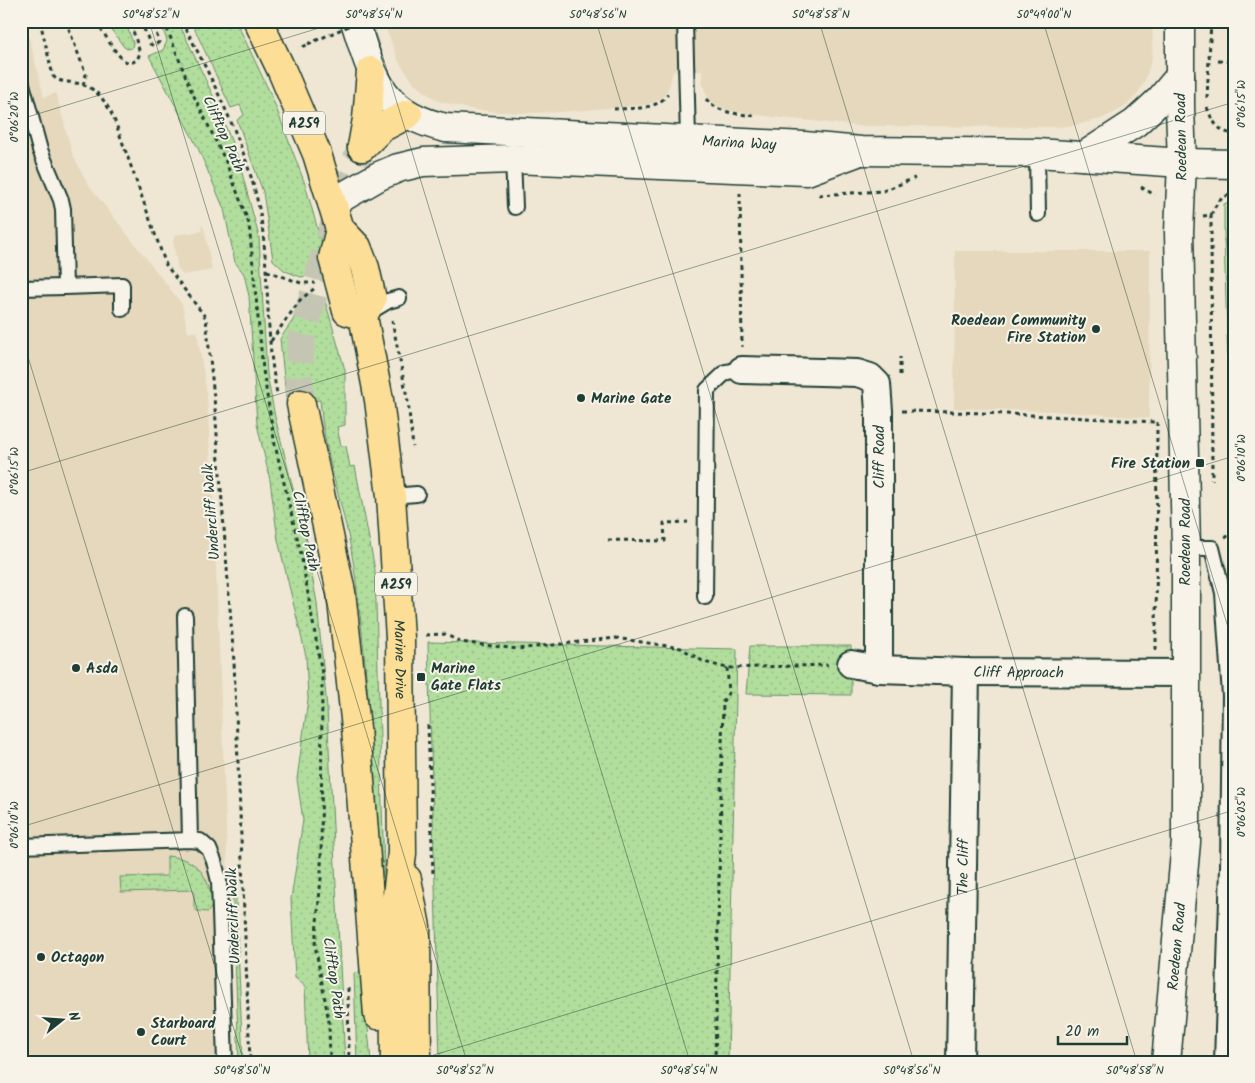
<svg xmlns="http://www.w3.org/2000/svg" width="1255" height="1083" font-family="Kalam,sans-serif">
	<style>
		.built { fill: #e5d8bc }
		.grass { fill: url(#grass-dots); stroke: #688e68 }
		.forest { fill: url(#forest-crowns); stroke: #688e68 }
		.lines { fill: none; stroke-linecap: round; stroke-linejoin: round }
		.primary-tunnel { stroke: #c5c5b4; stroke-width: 28; stroke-dasharray: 28 14; stroke-linecap: butt }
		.lane-casing { stroke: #1f3d34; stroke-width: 18 }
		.street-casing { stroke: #1f3d34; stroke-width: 30 }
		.secondary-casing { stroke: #1f3d34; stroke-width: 31 }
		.primary-casing { stroke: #1f3d34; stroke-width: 31 }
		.path { stroke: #1f3d34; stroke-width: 3; stroke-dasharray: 4 4; stroke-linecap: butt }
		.lane { stroke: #f7f3e8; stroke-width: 14 }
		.street { stroke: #f7f3e8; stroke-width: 26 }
		.secondary { stroke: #f7f3e8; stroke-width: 28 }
		.primary { stroke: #fcde96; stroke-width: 28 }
		.path-bridge { stroke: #1f3d34; stroke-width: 3; stroke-dasharray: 4 4; stroke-linecap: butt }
		.ticks { fill: none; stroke: #1f3d34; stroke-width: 1; stroke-opacity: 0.45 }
		.poi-dot { fill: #1f3d34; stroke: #f7f3e8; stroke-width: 2 }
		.labels { text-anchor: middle; stroke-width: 4; stroke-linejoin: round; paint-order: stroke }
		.shield { fill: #f7f3e8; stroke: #60746a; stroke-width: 1 }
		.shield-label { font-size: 14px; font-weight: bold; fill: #1f3d34 }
		.street-label { font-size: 15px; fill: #1f3d34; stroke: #f7f3e8 }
		.poi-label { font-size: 15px; font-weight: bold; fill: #1f3d34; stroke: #f7f3e8; text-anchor: start }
		.neatline { fill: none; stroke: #1f3d34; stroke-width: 2 }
		.ticks-label { font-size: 12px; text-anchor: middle; fill: #1f3d34 }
	</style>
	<defs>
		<pattern id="grass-dots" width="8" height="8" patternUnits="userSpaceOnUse" patternTransform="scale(1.25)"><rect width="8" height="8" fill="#b1de9d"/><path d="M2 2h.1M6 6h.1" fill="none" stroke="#98bf88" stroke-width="1.8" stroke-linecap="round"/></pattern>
		<pattern id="forest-crowns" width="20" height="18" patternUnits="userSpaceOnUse" patternTransform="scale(1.25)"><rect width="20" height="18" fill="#b1de9d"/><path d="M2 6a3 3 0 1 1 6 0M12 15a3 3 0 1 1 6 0" fill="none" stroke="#98bf88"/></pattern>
	</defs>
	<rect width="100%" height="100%" fill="#efe7d4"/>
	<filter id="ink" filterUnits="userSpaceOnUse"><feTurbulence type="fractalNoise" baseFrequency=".02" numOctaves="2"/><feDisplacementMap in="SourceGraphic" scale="10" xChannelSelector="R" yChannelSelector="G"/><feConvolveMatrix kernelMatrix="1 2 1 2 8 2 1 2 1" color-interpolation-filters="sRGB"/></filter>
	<g filter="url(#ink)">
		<path class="built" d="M21,21H25L44,97L56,93L72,153L87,183L182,304L188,333L197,331L207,395L215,543L235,1062H21Z
			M383,21H1153L1152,58L1145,80L1137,95L1123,108L1101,119L1076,125L1057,127L858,126L756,115L727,110L715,105L707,96L702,81V71H673L669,87L663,97L652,103L643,105L560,112L519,113L474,110L438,101L428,94L414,83L399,62Z
			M201,225L204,228L212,270L183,275L178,269L173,242L175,235L202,231Z
			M955,251H1150L1149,418L1052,411L954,408Z"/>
		<path class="grass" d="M105,21H125L133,43L132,48L127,49L124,47Z
			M160,21H178L216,102L238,158L259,237L267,374L275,417L305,536L317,603L327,708L345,1062H308L305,986L295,978L291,899L303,820L297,779L308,699L306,656L278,540L270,480L257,424L249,296L244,274L235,262L224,209L198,148L149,56L163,50L167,41Z
			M191,21H236L272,97L305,184L328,266L322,273L301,277L285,271L273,260L263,192L237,120L244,115L240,105L231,108Z
			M1234,201V282L1224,239V204Z
			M324,297L345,370V425L337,427L341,446H346L350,467L355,466L375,570L385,905L380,907C374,794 370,680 354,567C346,511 324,458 320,400L287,406L280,339L297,314Z
			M428,642L737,649L728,1062H440Z
			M750,646H851V695L746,694Z
			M167,856C199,859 208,875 213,905L208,912L197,911L194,908V890L121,892L120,877L167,876Z
			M232,877H235L243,1062H239Z
			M363,971L371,1062H357L354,973Z"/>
		<path class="forest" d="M1224,239L1234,282V552Z"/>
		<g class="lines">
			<path class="primary-tunnel" d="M301,404L298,372L302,335L334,224L351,172L362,147"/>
			<g class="lane-casing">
				<path id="lane" d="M685,21L688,139
					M21,80L40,150L61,200L63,209L65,287L21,288
					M1037,153L1038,214
					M513,159L515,207
					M65,287L122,285V309
					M368,313L388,301L399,298
					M391,496L417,494
					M1186,548H1212L1223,593L1230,696L1228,867L1222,1062
					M705,597L707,390L726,372L742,370
					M185,616L190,840
					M21,846L190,840L200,841L209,849L214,861L219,881L225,1062"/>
			</g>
			<g class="street-casing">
				<g id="street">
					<path d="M742,370L857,373L870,377L877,384L879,411V669"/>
					<path id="s1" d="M851,664L879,669L966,672L1185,673"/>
					<path id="s2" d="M960,1062L966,672"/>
				</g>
			</g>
			<g class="secondary-casing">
				<g id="secondary">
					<path id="s3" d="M355,21C373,78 381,114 446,128L804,146L861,151L1037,153L1182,163L1234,164"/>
					<path d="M1084,156L1135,123L1160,100L1180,76"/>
					<path d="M332,203L379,176L398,168L423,162L513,159L807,171L855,153"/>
					<path id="s4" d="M1166,1062L1186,842V548L1179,232L1182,163L1180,107V21"/>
				</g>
			</g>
			<g class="primary-casing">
				<g id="primary">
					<path id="s5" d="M258,21L282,71L317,154L340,229L357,247L365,268L372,299L363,316L379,400L391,496L400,638L402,853L394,921L395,1062"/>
					<path d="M362,147L367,119L371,71"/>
					<path d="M362,147L381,128L408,114"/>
					<path d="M340,229L333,258L347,311L363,316"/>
					<path d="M301,404L341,592L356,728L378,1015"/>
					<path d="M407,879L416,927L417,1062"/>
				</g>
			</g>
			<path class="path" d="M40,21L53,76C60,83 66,81 75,83C97,85 109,106 116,124L166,265L206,318L215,408L234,662L250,1062
				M66,21L86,75L83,85
				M97,21C103,32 115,54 125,61C129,64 133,62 137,60L140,53L130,21
				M141,21L150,44L154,46L159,42L152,21
				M164,21L191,90L226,162L249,224L263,370L275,445L301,554L322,674L321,878L315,945L329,1022L330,1062
				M182,21C214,84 249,149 261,219C270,277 265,336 277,393
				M303,47L308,44
				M1218,61L1234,62
				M1207,98L1211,21
				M706,99C719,114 739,114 757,116
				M1207,107C1212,121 1218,132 1234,134
				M614,109C632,108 656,111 668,94
				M1141,187L1155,195
				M740,193L742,347
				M819,195L883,191L915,178
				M1211,215L1212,480
				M1203,216L1211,215C1216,204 1220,196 1234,194
				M267,271L301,283H315
				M392,320L408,402L413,447
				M271,341L300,300L315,288
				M900,375V357
				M902,411C987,412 1071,417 1155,422
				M1225,538L1234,532
				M608,540L665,541L664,523L688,522
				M426,635L445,634L460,642L517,649L615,638L681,648L704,662L727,668L828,665
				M1156,650L1157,419
				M428,725L433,874
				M348,988L349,1062
				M715,1062L723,701L729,692L727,668"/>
			<use href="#lane" class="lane"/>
			<use href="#street" class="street"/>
			<use href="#secondary" class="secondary"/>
			<use href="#primary" class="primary"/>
			<path class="path-bridge" d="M308,44L360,21"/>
		</g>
	</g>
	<path class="ticks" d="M149,21L467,1062M372,21L690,1062M596,21L914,1062M819,21L1137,1062M1043,21L1234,647M21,119L342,21M21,334L244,1062M21,473L1234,102M21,827L1234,456M411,1062L1234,810"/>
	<g class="poi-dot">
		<circle cx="1096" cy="329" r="5"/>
		<circle cx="581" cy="398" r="5"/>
		<rect x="1195" y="458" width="10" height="10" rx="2.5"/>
		<circle cx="76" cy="668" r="5"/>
		<rect x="416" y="672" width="10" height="10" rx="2.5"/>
		<circle cx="41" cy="957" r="5"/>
		<circle cx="141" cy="1032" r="5"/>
	</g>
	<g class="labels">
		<g class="shield">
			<rect x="283" y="111.5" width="42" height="23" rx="4"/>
			<rect x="375" y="572.5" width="42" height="23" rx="4"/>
		</g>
		<g class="shield-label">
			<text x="304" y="128">A259</text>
			<text x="396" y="589">A259</text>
		</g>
		<g class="street-label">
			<text transform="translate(224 134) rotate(66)" y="5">Clifftop Path</text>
			<text transform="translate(1181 137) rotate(-91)" y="5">Roedean Road</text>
			<text dy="5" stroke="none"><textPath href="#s3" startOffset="444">Marina Way</textPath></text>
			<text transform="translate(879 457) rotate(-90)" y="5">Cliff Road</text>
			<text transform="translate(211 512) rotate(-94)" y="5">Undercliff Walk</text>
			<text transform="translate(306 531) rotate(78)" y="5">Clifftop Path</text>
			<text transform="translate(1185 542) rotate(-90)" y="5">Roedean Road</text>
			<text dy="5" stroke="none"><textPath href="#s5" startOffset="668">Marine Drive</textPath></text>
			<text dy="5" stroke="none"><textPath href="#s1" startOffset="168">Cliff Approach</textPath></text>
			<text dy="5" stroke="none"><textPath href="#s2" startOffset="195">The Cliff</textPath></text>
			<text transform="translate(233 916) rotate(-92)" y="5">Undercliff Walk</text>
			<text dy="5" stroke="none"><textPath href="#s4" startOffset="116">Roedean Road</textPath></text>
			<text transform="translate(334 978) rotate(82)" y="5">Clifftop Path</text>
		</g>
		<g class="poi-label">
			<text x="1086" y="325" text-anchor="end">Roedean Community<tspan x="1086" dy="17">Fire Station</tspan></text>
			<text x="591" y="403">Marine Gate</text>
			<text x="1190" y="468" text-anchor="end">Fire Station</text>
			<text x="86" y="673">Asda</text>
			<text x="431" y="673">Marine<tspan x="431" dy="17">Gate Flats</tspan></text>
			<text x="51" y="962">Octagon</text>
			<text x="151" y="1028">Starboard<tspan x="151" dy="17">Court</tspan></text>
		</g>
	</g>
	<rect width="1255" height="1083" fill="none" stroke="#f7f3e8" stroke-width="55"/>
	<g transform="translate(62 1020) rotate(73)" stroke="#f7f3e8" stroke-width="4" paint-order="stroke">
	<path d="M0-4L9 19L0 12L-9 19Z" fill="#1f3d34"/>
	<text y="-8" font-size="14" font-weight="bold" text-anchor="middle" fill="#1f3d34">N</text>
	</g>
	<path d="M1058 1036v8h69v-8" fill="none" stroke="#1f3d34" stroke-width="2.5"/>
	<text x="1065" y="1036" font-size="15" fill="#1f3d34" stroke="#f7f3e8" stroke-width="4" paint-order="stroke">20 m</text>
	<rect x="28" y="28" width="1200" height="1028" class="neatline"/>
	<g class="ticks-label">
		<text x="151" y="18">50°48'52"N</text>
		<text x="374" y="18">50°48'54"N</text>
		<text x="598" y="18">50°48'56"N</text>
		<text x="821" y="18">50°48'58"N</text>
		<text x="1044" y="18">50°49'00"N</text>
		<text transform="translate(1241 104) rotate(-90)" y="4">0°06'15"W</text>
		<text transform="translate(14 117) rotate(-90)" y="4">0°06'20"W</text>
		<text transform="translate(1241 458) rotate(-90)" y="4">0°06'10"W</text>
		<text transform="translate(14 471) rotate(-90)" y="4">0°06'15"W</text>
		<text transform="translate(1241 812) rotate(-90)" y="4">0°06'05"W</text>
		<text transform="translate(14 825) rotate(-90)" y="4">0°06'10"W</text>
		<text x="242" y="1074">50°48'50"N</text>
		<text x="465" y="1074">50°48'52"N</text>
		<text x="689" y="1074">50°48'54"N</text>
		<text x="912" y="1074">50°48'56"N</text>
		<text x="1135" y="1074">50°48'58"N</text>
	</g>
</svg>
